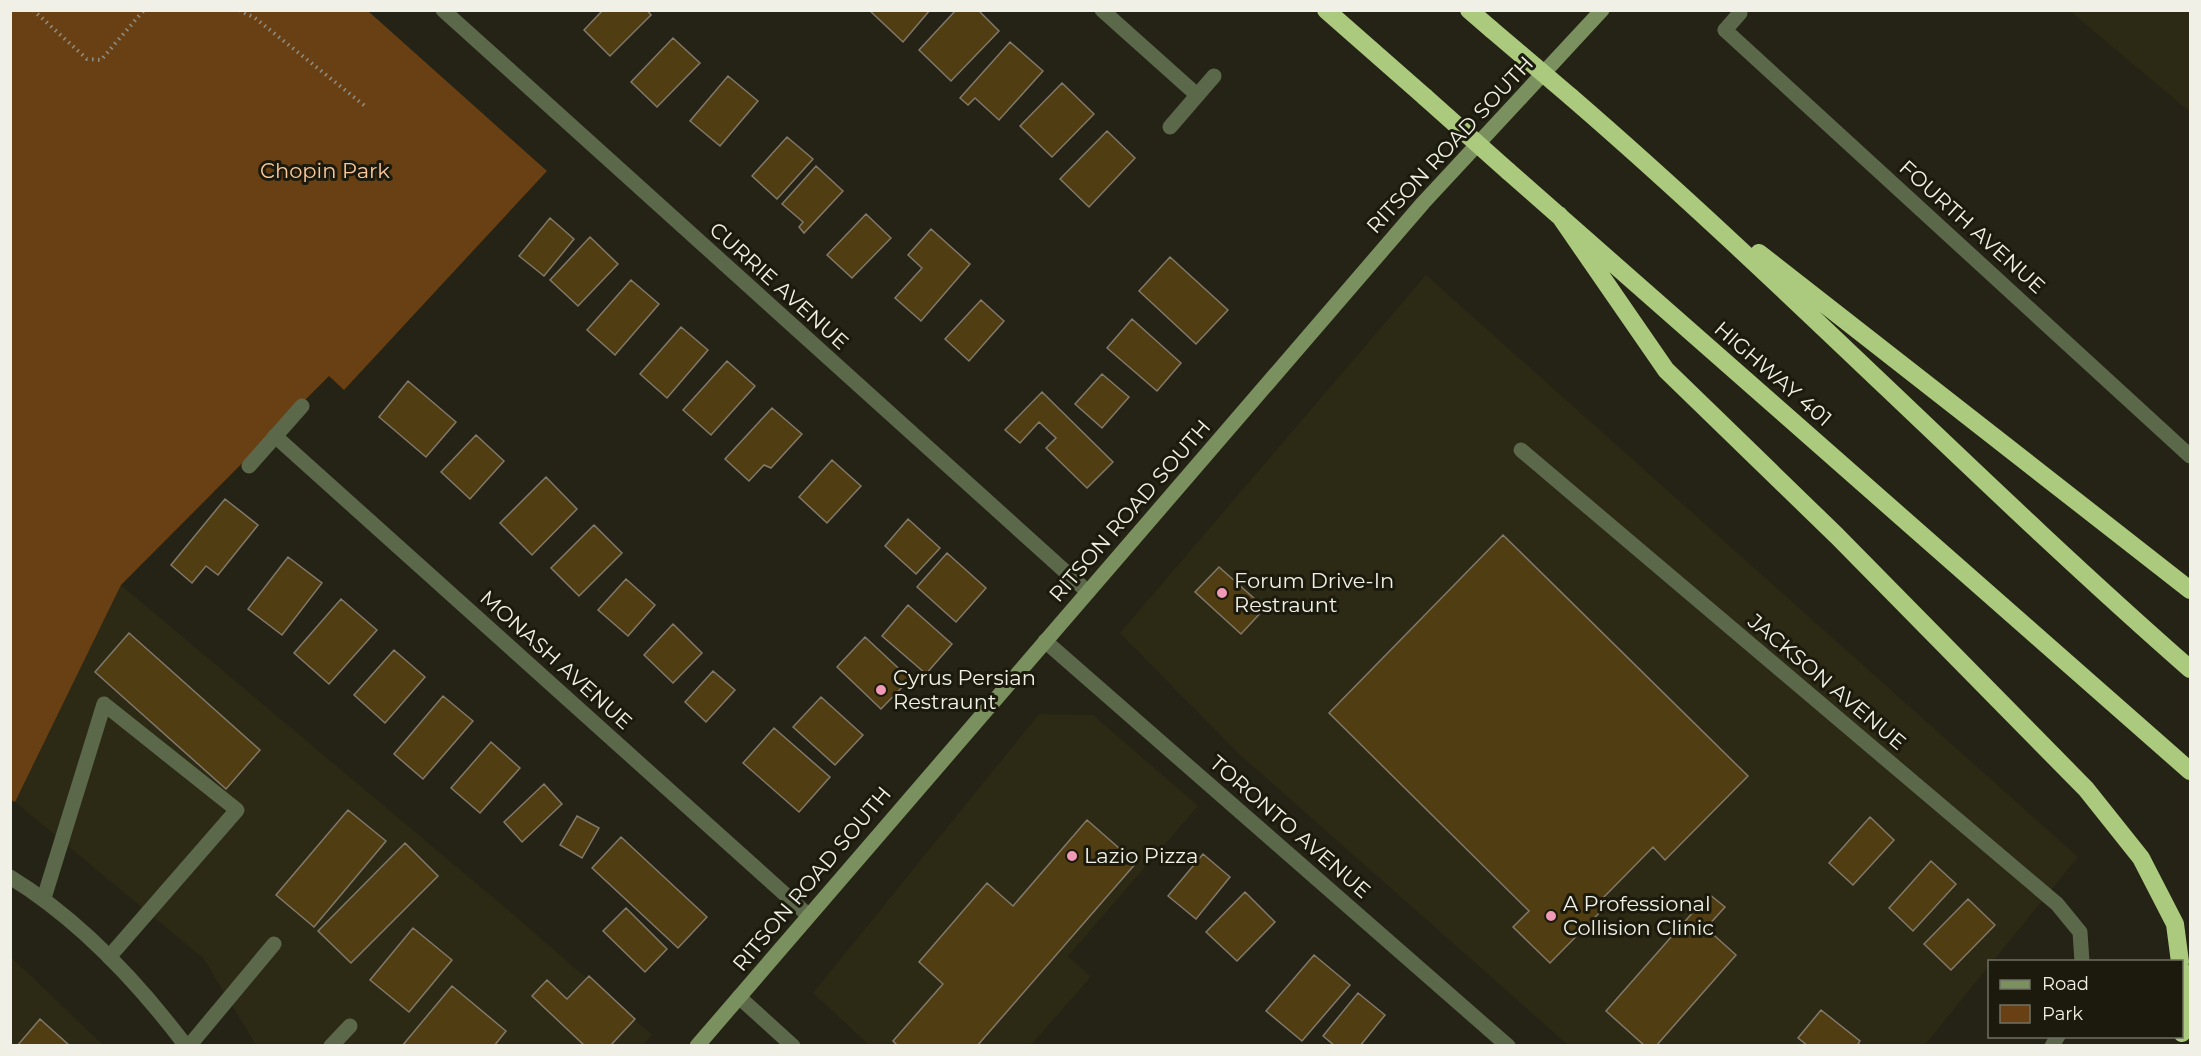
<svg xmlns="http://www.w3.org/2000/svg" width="2201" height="1056" font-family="Montserrat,sans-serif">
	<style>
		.built { fill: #2c2a15 }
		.green { fill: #694014 }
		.building { fill: #513d12; stroke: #81796a; stroke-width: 1.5 }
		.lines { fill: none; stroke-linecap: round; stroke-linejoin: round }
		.path { stroke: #908f84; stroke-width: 4; stroke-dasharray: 1.5 4.5; stroke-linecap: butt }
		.service { stroke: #5b684a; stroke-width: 15 }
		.minor { stroke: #5b684a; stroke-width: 15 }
		.secondary { stroke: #7b905f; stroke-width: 15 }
		.motorway { stroke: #abca7d; stroke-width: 18 }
		.motorway-bridge { stroke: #abca7d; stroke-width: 18 }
		.poi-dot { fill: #f09ab6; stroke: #1b1a0c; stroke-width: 2 }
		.labels { text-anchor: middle; stroke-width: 6; stroke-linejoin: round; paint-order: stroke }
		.street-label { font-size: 21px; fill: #f0f0e6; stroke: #1b1a0c }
		.park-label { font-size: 21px; fill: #fbc89b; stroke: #1b1a0c }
		.poi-label { font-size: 21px; fill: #f0f0e6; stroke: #1b1a0c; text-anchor: start }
	</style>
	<rect width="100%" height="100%" fill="#242315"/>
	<path class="built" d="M2070,11H2190V112Z
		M1426,275L2078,857L1993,961L1990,962L1989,966L1925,1045H1568L1237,752L1120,633Z
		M121,585L515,916L652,1035L642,1046L256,1045L204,959L15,802Z
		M1039,714L1093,715L1198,806L1068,956L1091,977L1031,1045H869L813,993Z
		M11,957L103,1045H11Z"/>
	<path class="green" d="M11,11H368L547,171L344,390L329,376L121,585L15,802L11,800Z"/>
	<path class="building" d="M603,10H647L651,15L610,56L584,30Z
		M869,10H930L903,42Z
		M956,10H978L999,31L951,81L919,50Z
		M673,38L700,63L657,107L631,82Z
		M1010,42L1043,71L999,120L975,98L968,105L960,98Z
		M728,76L758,101L720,146L690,121Z
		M1062,83L1094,114L1052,157L1020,126Z
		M1107,131L1135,158L1089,207L1060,179Z
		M787,137L813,159L777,199L752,176Z
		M816,166L843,191L804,233L799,227L803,222L782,204Z
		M866,214L891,238L852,278L827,255Z
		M550,218L574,239L544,276L519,256Z
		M931,229L970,264L921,321L895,298L922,268L908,255Z
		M590,237L618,264L578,306L550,280Z
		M1170,257L1228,310L1196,344L1139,291Z
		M631,280L659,304L615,355L587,330Z
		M981,300L1004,321L969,361L945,339Z
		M1132,319L1181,363L1157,391L1107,348Z
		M681,327L708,350L667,398L640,374Z
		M727,361L755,386L711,435L683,410Z
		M1102,374L1129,397L1102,428L1075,404Z
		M408,381L456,422L426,457L379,417Z
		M1042,392L1113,462L1087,488L1046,448L1056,438L1039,422L1020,443L1005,430Z
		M772,408L802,434L771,468L764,465L749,481L725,459Z
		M476,435L504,461L470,499L441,472Z
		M832,460L861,486L827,523L799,497Z
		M546,477L577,509L532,555L500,523Z
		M225,499L258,525L218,575L206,566L192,583L171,565Z
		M908,519L940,548L916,574L885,546Z
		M594,525L622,553L579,596L551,568Z
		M1503,535L1748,776L1665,860L1653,847L1601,900L1606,906L1550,963L1513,927L1529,911L1329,713Z
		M947,553L986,588L956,622L917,587Z
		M288,557L322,583L282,635L248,609Z
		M1219,567L1265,608L1241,634L1195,592Z
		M626,579L655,605L628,636L598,610Z
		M341,599L377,630L329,684L294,653Z
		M908,605L952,644L926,674L882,636Z
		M673,624L702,653L673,683L644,655Z
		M129,633L260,750L226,789L95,672Z
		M865,637L910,679L881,709L837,667Z
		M394,650L425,677L385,723L354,695Z
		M713,671L735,690L706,722L685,702Z
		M443,696L473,721L423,779L394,754Z
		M821,697L863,735L835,765L793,727Z
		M774,728L830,777L799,812L743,763Z
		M491,742L520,768L480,813L451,788Z
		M544,784L562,804L522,842L504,822Z
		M348,810L386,841L314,927L276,895Z
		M577,816L599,828L582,858L560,845Z
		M1870,817L1894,840L1853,885L1829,863Z
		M1087,820L1136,863L977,1046H898L893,1041L943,984L919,962L987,883L1013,906Z
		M621,837L707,917L678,948L592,868Z
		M405,843L438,876L351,963L318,931Z
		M1203,854L1230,877L1196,919L1168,896Z
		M1931,861L1956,884L1913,931L1889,908Z
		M1245,892L1275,922L1237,961L1206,932Z
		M1709,894L1725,907L1706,928L1736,955L1656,1046H1645L1606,1011Z
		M1968,899L1995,925L1951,970L1924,944Z
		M626,908L667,949L645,972L603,931Z
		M413,928L452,960L409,1012L370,980Z
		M1314,955L1350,985L1302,1041L1266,1011Z
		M589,976L635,1019L610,1046H585L532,996L547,980L567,999Z
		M452,986L506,1031L494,1046H402Z
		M1358,993L1385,1015L1360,1046H1335L1323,1036Z
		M1821,1010L1860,1041L1857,1046H1808L1798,1038Z
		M40,1019L70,1046H17Z"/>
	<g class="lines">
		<path class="path" d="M33,10L87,59L101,60L144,10
			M239,10L255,18L365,106"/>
		<path class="service" d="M1725,30L1740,13
			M1170,127L1214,76
			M249,466L302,406
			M44,898L104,704L237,810L109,957
			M189,1046L274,944
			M331,1046L350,1026"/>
		<path class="minor" d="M443,10L1088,592
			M1102,10L1197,95
			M1725,30L2190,456
			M275,436L808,915
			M1521,450L2057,904L2080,932L2082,962
			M1045,641L1508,1046
			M10,877C80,920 137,981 186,1046
			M739,997L793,1046
			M2052,1046L2058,1036"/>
		<path class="secondary" d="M697,1046L1423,203L1602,10"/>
		<path class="motorway" d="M1326,10L1425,97
			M1469,10L1491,29
			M1571,97C1784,281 1979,484 2190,669
			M1508,171L2190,771
			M1559,215L1666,370L1837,536L2086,789L2141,858L2175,924L2180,962
			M1759,253L2190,590
			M2182,971L2186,1009L2182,1033"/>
		<path class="motorway-bridge" d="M1491,29L1571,97
			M1425,97L1508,171"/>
	</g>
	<g class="poi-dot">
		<circle cx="1222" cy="593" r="6"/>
		<circle cx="881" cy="690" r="6"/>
		<circle cx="1072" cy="856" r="6"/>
		<circle cx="1551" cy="916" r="6"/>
	</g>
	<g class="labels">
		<g class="street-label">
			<text transform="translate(1450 145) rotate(-47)" y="7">RITSON ROAD SOUTH</text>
			<text transform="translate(1972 227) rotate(42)" y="7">FOURTH AVENUE</text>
			<text transform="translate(779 286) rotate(42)" y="7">CURRIE AVENUE</text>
			<text transform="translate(1773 374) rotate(41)" y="7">HIGHWAY 401</text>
			<text transform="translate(1130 511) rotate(-49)" y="7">RITSON ROAD SOUTH</text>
			<text transform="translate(556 660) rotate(42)" y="7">MONASH AVENUE</text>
			<text transform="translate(1827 682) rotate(40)" y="7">JACKSON AVENUE</text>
			<text transform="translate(1290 827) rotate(41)" y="7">TORONTO AVENUE</text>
			<text transform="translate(812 879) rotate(-50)" y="7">RITSON ROAD SOUTH</text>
		</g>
		<g class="park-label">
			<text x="325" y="178">Chopin Park</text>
		</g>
		<g class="poi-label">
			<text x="1234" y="588">Forum Drive-In<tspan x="1234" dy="24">Restraunt</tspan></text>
			<text x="893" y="685">Cyrus Persian<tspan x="893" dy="24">Restraunt</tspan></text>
			<text x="1084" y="863">Lazio Pizza</text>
			<text x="1563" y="911">A Professional<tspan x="1563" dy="24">Collision Clinic</tspan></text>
		</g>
	</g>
	<rect width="2201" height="1056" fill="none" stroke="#f0f0e6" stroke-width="24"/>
	<rect x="1988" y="960" width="195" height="78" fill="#1b1a0c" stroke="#707063" stroke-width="1.5"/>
	<rect x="2000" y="980" width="30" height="9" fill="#7b905f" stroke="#707063" stroke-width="1.5"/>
	<text x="2042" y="990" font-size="18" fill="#f0f0e6">Road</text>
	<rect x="2000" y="1005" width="30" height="18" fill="#694014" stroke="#707063" stroke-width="1.5"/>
	<text x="2042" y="1020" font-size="18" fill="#f0f0e6">Park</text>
</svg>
